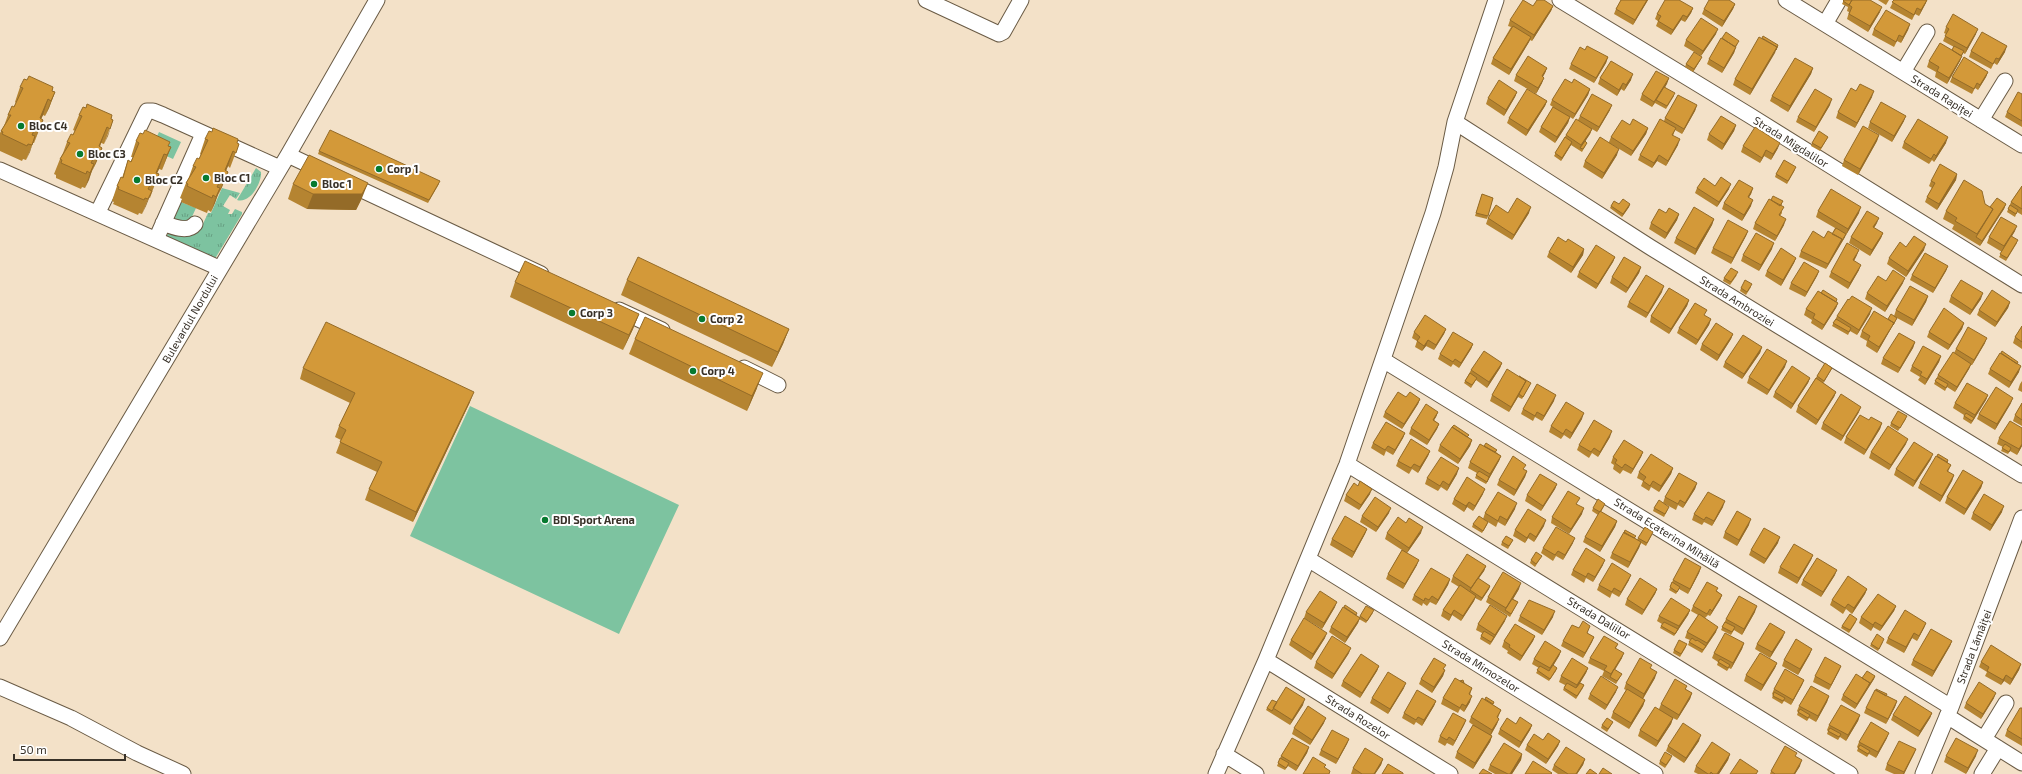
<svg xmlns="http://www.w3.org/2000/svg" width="2022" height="774" font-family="'Exo 2',sans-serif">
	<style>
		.grass { fill: url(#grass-tufts) }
		.park { fill: #7dc3a0 }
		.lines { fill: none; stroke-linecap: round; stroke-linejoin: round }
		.minor-casing { stroke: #6a5b45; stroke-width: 17 }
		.minor { stroke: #fff; stroke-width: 15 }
		.wall { fill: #b58431 }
		.shaded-wall { fill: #946b28 }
		.building { fill: #d39939; stroke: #946b28 }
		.poi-dot { fill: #077a30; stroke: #fff; stroke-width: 1.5 }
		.labels { text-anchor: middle; stroke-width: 4; stroke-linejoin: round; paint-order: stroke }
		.street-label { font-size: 11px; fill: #383128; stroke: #fff }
		.poi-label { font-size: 11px; font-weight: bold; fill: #383128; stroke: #fff; text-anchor: start }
	</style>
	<defs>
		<pattern id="grass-tufts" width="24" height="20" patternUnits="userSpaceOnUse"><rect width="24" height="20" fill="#7dc3a0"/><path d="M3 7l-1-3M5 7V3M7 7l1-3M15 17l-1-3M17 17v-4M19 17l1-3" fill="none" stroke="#679f82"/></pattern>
	</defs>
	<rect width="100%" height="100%" fill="#f3e1c8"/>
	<path class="grass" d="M256,168L261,172C262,183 250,204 237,200Z
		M222,188L240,193L236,199L230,195L223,206L230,210L228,214H232L235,209L242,212V214L213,262L204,259L201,251H195L164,240L168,234L202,226L208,213H211Z
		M181,202L196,208L191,219L188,222L172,220Z"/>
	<path class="park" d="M159,132L181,142L173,159L151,149Z
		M470,406L679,505L619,634L410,536Z"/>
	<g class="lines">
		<g class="minor-casing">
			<path id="minor" d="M926,0L999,34L1003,32L1021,0
				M1560,0L1749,115L2022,285
				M1786,0L2022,145
				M1825,24L1839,0
				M1903,72L1927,32
				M1981,120L2005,81
				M1455,122L1650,247L2022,475
				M288,155L324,172
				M0,170L219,268
				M347,183L541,274
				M99,210L147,111H153L163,115L280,168
				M163,223C173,227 188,233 195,224
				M158,235L203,134
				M619,310L662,330
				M1383,360L1951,707
				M744,368L778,385
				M1347,464L1850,774
				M1308,559L1655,774
				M0,638L288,155L377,0
				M1266,660L1450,774
				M0,687L71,718L137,753L183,774
				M1947,716L2022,763
				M1984,739L2006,703
				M1224,754L1256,774
				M1216,774L1266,660L1347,464L1433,213L1446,167L1455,122L1496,0
				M1923,774L1951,707L2022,518
				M1982,774L1998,748"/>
		</g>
		<use href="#minor" class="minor"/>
	</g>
	<path class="wall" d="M1621,0H1648L1633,25L1614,14L1616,9Z
		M1844,0L1880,12L1868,32L1847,19L1849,12L1847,11L1848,7L1842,4Z
		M1878,0H1889L1886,5Z
		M1894,0H1927L1919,16L1915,14L1912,20L1890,8Z
		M1735,4L1733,9L1722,27L1702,14L1704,9Z
		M1533,6H1553L1551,11L1532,41L1530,40L1529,42L1509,75L1491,64L1493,58L1511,27L1508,26L1510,20Z
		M1693,8L1691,13L1685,22L1681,20L1671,35L1656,26L1658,21L1655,19L1657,14Z
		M1910,24L1908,30L1901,43L1897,41L1894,47L1872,35L1874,29Z
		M1946,27L1976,34L1965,54L1963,53L1960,61L1947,84L1935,77L1936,72L1927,67L1929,61L1952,50L1954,47L1943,41L1946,34L1944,33Z
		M1716,34L1701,56L1684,46L1686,40Z
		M1738,43L1736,47L1734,53L1722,73L1707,64L1709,59Z
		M1778,45L1777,48L1750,95L1733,85L1735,79Z
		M1585,50L1608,57L1606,63L1594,83L1569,69L1571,64Z
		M1971,51L2005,52L1997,65L1994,63L1991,69L1969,57Z
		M1701,59L1693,72L1685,67L1686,64Z
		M1547,68L1545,73L1543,77L1542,83L1536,94L1514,81L1516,75Z
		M1813,68L1811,74L1788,112L1770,101L1772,96Z
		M1988,72L1986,77L1978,90L1975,88L1972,94L1950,82L1952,77Z
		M1600,78L1631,80L1624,91L1621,89L1617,96L1598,84Z
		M1669,78L1665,87L1674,96L1666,109L1655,103L1652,107L1640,100L1642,94Z
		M1572,83L1590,89L1588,95L1573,119L1570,117L1568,123L1555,143L1539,132L1541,127L1553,107L1550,105L1552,100Z
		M20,87L52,91L55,92L49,108L45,116L43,115L41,119L43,120L37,135L34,143H33L26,160L23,159L22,161L0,151V133L4,126L8,115L14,107L16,103L15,102Z
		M1856,91L1872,97L1855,128L1836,118L1838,112Z
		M1517,92L1515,97L1504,116L1486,104L1488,98Z
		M2022,94V127L2005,117L2007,112Z
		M1547,101L1545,106L1526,136L1507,123L1509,118Z
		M1697,105L1695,111L1682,134L1675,130L1673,136L1678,145L1666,166L1657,161L1652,168L1638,160L1640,155L1664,121L1665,118Z
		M1830,105L1814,132L1796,122L1798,117Z
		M1610,110L1597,132L1592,129L1590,134L1585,141L1586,145L1582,152L1571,145L1561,161L1554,156L1566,135L1578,120L1580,116Z
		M79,115L111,119L113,120L104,144L101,143L100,147L102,148L96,163L92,171L85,188L82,187L81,189L56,178V175L54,174L60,159L63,153L67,142L73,135L75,131L73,130Z
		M1904,121L1892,142L1868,128L1870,122Z
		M1630,125L1648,128L1646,134L1631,156L1611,144L1617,155L1602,179L1583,167L1585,161L1609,142L1611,137Z
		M1736,125L1734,131L1722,150L1707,140L1709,134Z
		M1879,135L1877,141L1858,175L1842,166L1844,160Z
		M1828,137L1820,151L1811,146L1812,143Z
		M205,139L237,143L239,144L230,168L228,166L226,171L228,172L222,187L218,195L211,212L208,210L207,213L181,202L182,199L180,198L186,183L189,177L193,166L199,159L201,155L200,154Z
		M136,141L168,146L171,147L162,170L159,169L157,173L159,174L153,189L150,198L149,197L142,214L139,213L138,215L113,204L114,202L112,201L117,186L122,178L128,160L131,162L133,157H131Z
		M1904,142L1946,143L1934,162L1932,160L1929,164L1902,148Z
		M1743,146L1778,148L1771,160L1764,156L1760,163L1741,152Z
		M319,151L439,184L428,203L318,154Z
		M1795,170L1787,184L1775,177L1776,174Z
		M1957,174L1956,180L1937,210L1925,202L1927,197L1932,188L1929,186L1931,181Z
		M293,184L362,198L356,210L307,209L288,199Z
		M1715,186L1729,189L1717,207L1695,193L1697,188Z
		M2022,186V215L2017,212L2015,217L2007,212L2011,202Z
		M1753,188L1751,194L1749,197L1751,206L1742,221L1722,209L1724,203Z
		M1482,194L1493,198L1487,219L1475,216Z
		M1771,200L1782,204L1781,206L1782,213L1780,216L1784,225L1775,241L1753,229L1755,223Z
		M1630,204L1629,207L1622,217L1610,208L1611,206Z
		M1985,204L1990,207L2006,204L2004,209L1980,246L1952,229L1954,225L1943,219L1946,211Z
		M1818,211L1859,213L1846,235L1845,234H1846L1845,237L1826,269L1799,257L1801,251L1832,234L1835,228L1816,217Z
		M1508,213H1529L1512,240L1486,224L1488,218Z
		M1666,213L1679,214L1677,220L1665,239L1649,229L1651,223Z
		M1714,219L1712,225L1695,255L1674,243L1676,238Z
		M1877,223L1874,228L1883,233L1881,238L1870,256L1849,243L1851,237Z
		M1748,231L1746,236L1731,264L1711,253L1713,248Z
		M2015,231L2012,236L2017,243L2006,261L1999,257L2002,252L1987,243L1989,237Z
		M1566,242L1584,249L1583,255L1571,273L1547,257L1549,252Z
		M1906,247L1924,250L1906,277L1887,264L1889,258Z
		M1772,249L1759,271L1741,261L1743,255Z
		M1857,255L1854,261L1859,270L1848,289L1829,277L1831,272Z
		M1615,257L1613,262L1596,289L1577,277L1579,272Z
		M1796,258L1794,263L1781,286L1765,276L1767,271Z
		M1948,266L1946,271L1933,293L1910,280L1912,275Z
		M1641,267L1639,273L1626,293L1610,283L1612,277Z
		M1819,271L1817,276L1805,297L1789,289L1791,283Z
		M1737,275L1730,285L1723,281L1724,278Z
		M627,280L789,329L783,344L772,367L621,295Z
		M1886,281L1903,283L1885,312L1865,299L1867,293Z
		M515,282L639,314L633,329L623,350L510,297Z
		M1751,287L1746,295L1740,291L1741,288Z
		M1662,292L1646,318L1627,307L1629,302Z
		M1928,296L1926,302L1912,326L1897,318L1877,353L1866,346L1867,341L1860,337L1862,331L1888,319L1894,316L1896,310Z
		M1951,296L1981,299L1970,315L1949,302Z
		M1689,300L1687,306L1669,334L1650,322L1651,316Z
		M1836,302L1838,303L1836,308L1822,330L1811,323L1812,320L1804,315L1806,309Z
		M2010,302L2008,308L1995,327L1977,315L1979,310Z
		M1870,314L1857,335L1850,331L1848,335L1832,326L1837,316Z
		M1711,319L1709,325L1696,345L1677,333L1679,328Z
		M1964,323L1962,329L1948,350L1927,337L1929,332Z
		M2022,326V349L2013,343L2015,337Z
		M1446,329L1444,334L1434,350L1426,346L1422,351L1415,347L1417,341L1412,338L1414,332Z
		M1733,334L1731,339L1717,361L1700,350L1702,344Z
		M635,339L757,388L747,411L629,354Z
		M1915,342L1913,348L1898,373L1881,364L1883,358Z
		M1985,343L1972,365H1971L1969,369L1955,392L1947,387L1945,391L1934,384L1938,375L1954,353L1956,349Z
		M1473,344L1471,349L1459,368L1453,364L1451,367L1438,359L1440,354Z
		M1762,347L1760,353L1742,379L1723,367L1725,362Z
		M1941,356L1939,362L1925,385L1918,380L1920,377L1910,371L1912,366Z
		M1502,363L1500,368L1487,388L1476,380L1471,388L1464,383L1471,370Z
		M1785,367L1767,395L1747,383L1749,377Z
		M303,368L470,402L413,522L365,500L369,489L377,472L336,453L341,440L335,437L339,426L350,403L300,379Z
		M1832,368L1831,370L1823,383L1836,392L1834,397L1816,425L1796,412L1798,406L1817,376Z
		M1990,369L2019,372L2009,388L1988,374Z
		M1810,378L1808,383L1791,409L1773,397L1775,392Z
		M2022,381V392L2018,390L2020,384Z
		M1530,385L1522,399L1518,397L1509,412L1490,401L1492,395Z
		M1988,395L1986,400L1971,424L1963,419L1964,415L1953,408L1955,403Z
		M1420,399L1418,404L1402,429L1383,417L1385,412Z
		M1554,401L1542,421L1535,417L1533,421L1521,414L1523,409Z
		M2011,403L1995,430L1977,419L1979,414Z
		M2022,403V426L2013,421L2015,415Z
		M1438,412L1436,417L1434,420L1439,424L1437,429L1427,445L1409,434L1411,428Z
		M1859,412L1841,441L1821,429L1823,423Z
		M1582,419L1570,439L1564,435L1561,439L1549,432L1551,426Z
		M1906,419L1898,431L1890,426L1891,423Z
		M1869,420L1882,423L1880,429L1864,455L1844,443L1846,437Z
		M1405,433L1403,438L1393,455L1386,451L1384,456L1371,448L1373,443Z
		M1468,437L1472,440L1470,446L1458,464L1438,451L1440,445Z
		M1610,437L1598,457L1592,453L1589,458L1577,450L1579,445Z
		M1999,438L2022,446L2017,455L2010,451L2008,454L2001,451L2003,447L1997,444Z
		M1906,444L1889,470L1869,458L1871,452Z
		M1484,446L1497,450L1496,452L1501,456L1499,461L1486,484L1475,478L1477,473L1468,468L1470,462Z
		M1430,451L1428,456L1418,473L1412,469L1409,474L1396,466L1398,461Z
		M1643,452L1641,457L1631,474L1623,470L1620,474L1613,469L1614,465L1611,463L1613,457Z
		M1931,459L1913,487L1894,475L1896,469Z
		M1948,460V463L1951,465L1948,472L1954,475L1952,481L1940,502L1918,488L1920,483Z
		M1673,468L1671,474L1659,492L1651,487L1649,491L1641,486L1643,481L1637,478L1639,472Z
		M1524,470L1527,471L1525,477L1514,496L1497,485L1499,480Z
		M1457,474L1447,491L1441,487L1438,491L1425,484L1427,478Z
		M1983,482L1981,488L1964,515L1945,503L1947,497Z
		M1697,483L1695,489L1683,508L1678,505L1676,510L1663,503L1665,497Z
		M1557,484L1555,489L1541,511L1525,501L1527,495Z
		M1370,494L1359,510L1344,501L1346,495Z
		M1483,494L1473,511L1467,507L1464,512L1452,504L1454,499Z
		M1577,504L1582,514L1569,534L1551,523L1552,517Z
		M1604,506L1601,512L1617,521L1615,527L1600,552L1583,542L1585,537L1598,515L1592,511L1593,508Z
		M1723,507L1712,526L1704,522L1702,525L1692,520L1694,514Z
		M1654,508L1668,509L1664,517L1653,511Z
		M1515,509L1505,526L1498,522L1496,527L1483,519L1485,513Z
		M2002,512L1990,531L1971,519L1973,513Z
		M1389,513L1376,532L1360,522L1362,516Z
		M1488,522L1487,525L1482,533L1472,527L1473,524Z
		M1749,525L1737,546L1723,538L1725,532Z
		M1544,526L1534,542L1528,538L1525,543L1513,536L1515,530Z
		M1367,529L1365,534L1352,558L1330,545L1332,539Z
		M1387,533H1421L1407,553L1417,565L1403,589L1386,579L1388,574L1402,550L1385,539Z
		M1652,535L1646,546L1641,543L1639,548L1628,568L1610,558L1612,553L1636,536L1635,538L1637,540L1638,538Z
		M1513,540L1508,549L1501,545L1502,542Z
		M1573,543L1563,560L1556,556L1553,561L1541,553L1543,548Z
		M1778,543L1764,564L1749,555L1751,550Z
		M1813,555L1811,560L1797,584L1778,573L1780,567Z
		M1542,556L1535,567L1530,563L1531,560Z
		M1603,565L1593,582L1586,578L1584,583L1571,575L1573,570Z
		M1486,566L1484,571L1478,579L1490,586L1489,589L1481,601L1475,598L1474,601L1461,621L1452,615L1449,621L1441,616L1443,610L1459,587L1451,582L1453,576Z
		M1701,567L1699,573L1688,594L1679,589L1676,594L1669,590L1673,580Z
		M1835,575L1821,597L1801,585L1803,580Z
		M1450,579L1448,585L1436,605L1430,602L1427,606L1423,603L1422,606L1412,600L1414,595Z
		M1629,580L1619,597L1612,593L1610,598L1597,590L1599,585Z
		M1519,589L1513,599L1518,602L1510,617L1486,602L1488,597Z
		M1657,589L1655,594L1642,615L1625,605L1627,599Z
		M1867,589L1865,594L1852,614L1846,609L1843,614L1830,605L1832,600Z
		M1717,591L1722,595L1720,600L1710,616L1708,615L1705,618L1716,632L1702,653L1688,645L1690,640L1685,638L1687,632L1698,615L1691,611L1693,606Z
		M1896,606L1894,611L1880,631L1873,627L1871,631L1859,623L1861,617Z
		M1335,607L1322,629L1304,618L1306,612Z
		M1690,610L1688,615L1674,636L1660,628L1662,624L1657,621L1659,616Z
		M1755,612L1742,635L1734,630L1731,635L1721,630L1726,619Z
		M1357,613L1356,615L1359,617L1360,616L1373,613L1366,623L1359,619L1358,623L1345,643L1329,632L1331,627Z
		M1520,616L1553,617L1542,635L1518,621Z
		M1505,621L1490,645L1480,639L1482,633L1476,630L1478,624Z
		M1856,622L1849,633L1841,628L1842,626Z
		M1926,623L1924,628L1917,641L1912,638L1904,653L1886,643L1888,638Z
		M1579,628L1588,631L1587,633L1594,637L1592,642L1583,658L1561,646L1563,641Z
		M1535,636L1533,641L1520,661L1507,653L1508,651L1502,647L1504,641Z
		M1783,637L1770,658L1755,649L1757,644Z
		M1325,638L1311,660L1289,645L1291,640Z
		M1952,641L1950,646L1932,677L1911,665L1913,660Z
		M1883,642L1878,651L1870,646L1871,644Z
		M1744,643L1742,649L1731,669L1729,668L1727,671L1717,665L1718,662L1712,658L1714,653Z
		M1618,644L1616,648L1622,658L1615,670L1622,674L1616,684L1602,676L1604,671L1588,663L1590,658Z
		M1686,647L1680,657L1673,653L1674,650Z
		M1561,651L1559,656L1553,666L1557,668L1556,671L1549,681L1536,673L1539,668L1532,664L1534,659Z
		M1349,653L1332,679L1314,668L1316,662Z
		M1810,654L1798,675L1782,666L1784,660Z
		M1981,662L2021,664L2019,670L2010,685L2004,681L2001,685L1985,676L1987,672L1979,667Z
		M1777,663L1775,668L1761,691L1744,681L1746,675Z
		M1379,666L1377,671L1360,698L1341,686L1343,681Z
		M1841,666L1839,671L1829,690L1813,682L1815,676Z
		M1588,668L1586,673L1580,683L1584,685L1583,688L1576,699L1563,690L1565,685L1559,682L1561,676Z
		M1650,668L1655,678L1643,699L1645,700L1643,706L1629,729L1611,718L1613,712L1626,690L1624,689L1626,683Z
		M1445,670L1443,676L1432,693L1419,684L1421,679Z
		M1875,676L1874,679L1855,709L1841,700L1843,695L1862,678Z
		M1804,680L1802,685L1791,705L1784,701L1782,704L1772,698L1773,695L1772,694L1774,689Z
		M1464,683L1472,688L1470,695V702L1464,712L1460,709L1458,713L1441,704L1443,698Z
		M1687,686L1685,689L1692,693L1690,699L1677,720L1671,717L1673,718L1671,724L1656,747L1638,736L1640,730L1659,709L1661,704Z
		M1404,688L1388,714L1370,703L1372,698Z
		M1616,692L1605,710L1588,699L1590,694Z
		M1829,696L1827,702L1816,722L1809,718L1807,721L1797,715L1798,712L1797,711L1799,706Z
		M1887,696L1897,701L1895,707L1886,724L1864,713L1866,708Z
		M1994,698L1981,719L1964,708L1966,703Z
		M1485,699L1494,702L1493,705L1501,710L1498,718L1497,724L1491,735L1492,736L1490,742L1473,769L1455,758L1457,752L1473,725L1469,722L1471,717Z
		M1436,701L1434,706L1422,726L1416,722L1414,725L1402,718L1404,713Z
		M1277,702L1303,705L1290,725L1266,710L1267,708Z
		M2022,708V746L2005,736L2007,730Z
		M1932,713L1930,718L1918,737L1891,720L1893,715Z
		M1860,715L1858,721L1846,741L1840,737L1838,740L1827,734L1828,731L1827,730L1829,725Z
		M1466,720L1464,725L1453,746L1447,743L1445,746L1438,742L1440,736Z
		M1613,722L1612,724L1607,732L1601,728L1602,725Z
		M1324,723L1310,745L1292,734L1294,728Z
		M1516,724L1532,725L1530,730L1519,748L1498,734L1500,729Z
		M1887,738L1876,758L1869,754L1867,757L1857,751L1858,748L1857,747L1859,742Z
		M1349,739L1347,744L1336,764L1319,755L1321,750Z
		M1560,741L1558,746L1546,764L1525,750L1527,745Z
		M1699,741L1684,763L1666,751L1668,746Z
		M1309,747L1307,753L1296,771L1288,766L1285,770L1277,766L1281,756Z
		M1916,749L1914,754L1904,774H1894L1885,770L1887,764Z
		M1522,754L1521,760L1512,774H1495L1488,770L1490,765Z
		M1730,754L1728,760L1719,774H1698L1694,772L1696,766Z
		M1946,756H1976L1966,774L1944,762Z
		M1795,757L1800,766L1795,774H1770L1771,771Z
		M1383,759L1381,765L1375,774H1351L1353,768Z
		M1585,759L1583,765L1577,774H1558L1552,770L1554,765Z
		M1671,759L1665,768L1659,764L1660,761Z"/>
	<path class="shaded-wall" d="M1647,0H1648L1633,25L1635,20Z
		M1927,0L1926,3L1919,16L1921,10Z
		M1735,4L1733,9L1722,27L1724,21Z
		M1553,6L1551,11L1532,41L1534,35Z
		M1882,7L1880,12L1868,32L1870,26Z
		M1693,8L1691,13L1685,22L1687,17Z
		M1683,15L1681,20L1671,35L1673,30Z
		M1910,24L1908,30L1901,43L1903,37Z
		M1718,29L1716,34L1701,56L1703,51Z
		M1978,29L1976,34L1965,54L1967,48Z
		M1531,37L1529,42L1509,75L1511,69Z
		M2007,46L2005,52L1997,65L1999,59Z
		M1736,47L1734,53L1722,73L1724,68Z
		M1777,47L1775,53L1750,95L1752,89Z
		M1962,56L1960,61L1947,84L1949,78Z
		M1608,57L1606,63L1594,83L1596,78Z
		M1702,57L1701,59L1693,72L1694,69Z
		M1547,68L1545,73L1540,81L1542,76Z
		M1813,68L1811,74L1788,112L1790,106Z
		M1988,72L1986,77L1978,90L1980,85Z
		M1633,74L1631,80L1624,91L1626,85Z
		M1544,78L1542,83L1536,94L1538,88Z
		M1669,78L1667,84L1657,100H1656L1652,107L1654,102Z
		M1623,83L1621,89L1617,96L1619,90Z
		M1590,89L1588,95L1573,119L1575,114Z
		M1874,91L1872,97L1855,128L1857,123Z
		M55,92L49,108L45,116L51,101Z
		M1517,92L1515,97L1504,116L1506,110Z
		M48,99L43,115L37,127L40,118Z
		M1832,99L1830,105L1814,132L1816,127Z
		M1547,101L1545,106L1526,136L1528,130Z
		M1612,105L1610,110L1597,132L1599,127Z
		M1697,105L1695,111L1682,134L1684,129Z
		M1906,116L1904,121L1892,142L1894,136Z
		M1570,117L1568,123L1555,143L1557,137Z
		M43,120L37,135L34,143L39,128Z
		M113,120L108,136L104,144L110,129Z
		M1736,125L1734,131L1722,150L1724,144Z
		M107,127L101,143L96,155L99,146Z
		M1648,128L1646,134L1631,156L1633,151Z
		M1592,129L1590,134L1581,148H1580L1581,145Z
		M1879,135L1877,141L1858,175L1860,169Z
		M35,136L30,152L26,160L32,145Z
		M1948,137L1946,143L1934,162L1936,156Z
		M1680,139L1678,145L1666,166L1668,161Z
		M1572,142L1571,145L1561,161L1562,158Z
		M1780,143L1778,148L1771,160L1773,154Z
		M171,147L165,162L162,170L167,155Z
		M102,148L96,163L92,171L98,156Z
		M1619,149L1617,155L1602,179L1604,173Z
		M1766,150L1764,156L1760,163L1762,158Z
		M233,151L228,166L222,179L225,170Z
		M164,154L159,169L153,182L156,173Z
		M1659,155L1657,161L1652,168L1654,163Z
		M94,164L89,180L85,188L90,173Z
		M228,172L222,187L218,195L224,180Z
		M159,174L153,189L150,198L155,182Z
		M1957,174L1956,180L1937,210L1939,204Z
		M368,183L362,198L356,210L307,209L313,194Z
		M1731,184L1729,189L1717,207L1719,202Z
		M220,188L215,203L211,212L216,197Z
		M1753,188L1751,194L1746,202L1748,197Z
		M152,191L146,206L142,214L148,199Z
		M1753,200L1751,206L1742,221L1744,215Z
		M1630,204L1629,207L1622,217L1623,214Z
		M2006,204L2004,209L1980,246L1982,241Z
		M1531,207L1529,213L1512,240L1514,235Z
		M1861,207L1859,213L1846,235L1848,229Z
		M1679,214L1677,220L1665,239L1667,233Z
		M1879,218L1877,223L1871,232L1873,227Z
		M1714,219L1712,225L1695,255L1696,249Z
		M1786,219L1784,225L1775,241L1777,236Z
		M2017,226L2015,231L2002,252L2004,246Z
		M1748,231L1746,236L1731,264L1733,258Z
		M1883,233L1881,238L1870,256L1872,250Z
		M1846,234L1845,237L1826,269L1828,264L1842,239Z
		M1774,243L1772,249L1759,271L1761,265Z
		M1926,244L1924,250L1906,277L1908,271Z
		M1584,249L1583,255L1571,273L1573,267Z
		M1859,250L1857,255L1851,266L1853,260Z
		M1615,257L1613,262L1596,289L1598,284Z
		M1796,258L1794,263L1781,286L1783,280Z
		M1861,265L1859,270L1848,289L1850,283Z
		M1948,266L1946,271L1933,293L1935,288Z
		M1641,267L1639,273L1626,293L1628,288Z
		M1819,271L1817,276L1805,297L1807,292Z
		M1905,278L1903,283L1885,312L1887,306Z
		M1664,286L1662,292L1646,318L1648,313Z
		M1983,293L1981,299L1970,315L1972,310Z
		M1928,296L1926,302L1912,326L1914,320Z
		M1689,300L1687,306L1669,334L1671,329Z
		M2010,302L2008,308L1995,327L1997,322Z
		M1838,303L1836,308L1822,330L1824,325Z
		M1872,308L1870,314L1857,335L1859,330Z
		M639,314L633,329L623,350L629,335Z
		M1897,318L1896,320L1877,353L1879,347Z
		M1711,319L1709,325L1696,345L1698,340Z
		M1964,323L1962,329L1948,350L1950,345Z
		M789,329L783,344L772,367L778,352Z
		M1446,329L1444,334L1434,350L1436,345Z
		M1733,334L1731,339L1717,361L1719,355Z
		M1987,338L1985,343L1972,365L1974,360Z
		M1428,340L1426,346L1422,351L1424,346Z
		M1915,342L1913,348L1898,373L1900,368Z
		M1473,344L1471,349L1459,368L1461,363Z
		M1762,347L1760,353L1742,379L1744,374Z
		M1941,356L1939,362L1925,385L1927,379Z
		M1787,361L1785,367L1767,395L1769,390Z
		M1502,363L1500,368L1487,388L1489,382Z
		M1971,364L1969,369L1955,392L1957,387Z
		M2021,366L2019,372L2009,388L2011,382Z
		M1832,368L1831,370L1823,384L1824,381Z
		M763,373L757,388L747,411L752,396Z
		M1810,378L1808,383L1791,409L1793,404Z
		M1526,381L1518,397L1509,412L1511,407Z
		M474,392L470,402L413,522L416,512Z
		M1836,392L1834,397L1816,425L1818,420Z
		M1556,395L1554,401L1542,421L1544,416Z
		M1988,395L1986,400L1971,424L1975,415Z
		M2013,398L2011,403L1995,430L1997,424Z
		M1420,399L1418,404L1402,429L1404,424Z
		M1861,407L1859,412L1841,441L1843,436Z
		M1438,412L1436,417L1431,425L1433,420Z
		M1584,413L1582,419L1570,439L1572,433Z
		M1882,423L1880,429L1864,455L1866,450Z
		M1439,424L1437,429L1427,445L1429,440Z
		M1612,431L1610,437L1598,457L1600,452Z
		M1405,433L1403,438L1393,455L1395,450Z
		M1908,439L1906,444L1889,470L1891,465Z
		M1472,440L1470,446L1458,464L1460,459Z
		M2022,444V446L2017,455L2019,449Z
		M1430,451L1428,456L1418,473L1420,467Z
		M1643,452L1641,457L1631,474L1633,469Z
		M1933,454L1931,459L1913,487L1915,481Z
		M1501,456L1499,461L1486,484L1490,474Z
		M1459,468L1457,474L1447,491L1449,485Z
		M1673,468L1671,474L1659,492L1661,486Z
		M1527,471L1525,477L1514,496L1516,490Z
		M1954,475L1952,481L1940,502L1942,496Z
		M1983,482L1981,488L1964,515L1966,509Z
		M1697,483L1695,489L1683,508L1685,503Z
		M1557,484L1555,489L1541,511L1543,506Z
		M1372,489L1370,494L1359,510L1361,505Z
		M1485,489L1483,494L1473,511L1475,506Z
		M1725,501L1723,507L1712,526L1714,521Z
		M1469,502L1467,507L1464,512L1466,506Z
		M1517,503L1515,509L1505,526L1507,520Z
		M2004,506L2002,512L1990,531L1992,525Z
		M1391,508L1389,513L1376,532L1378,527Z
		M1584,508L1582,514L1569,534L1571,529Z
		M1751,519L1749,525L1737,546L1739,540Z
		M1546,520L1544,526L1534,542L1536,537Z
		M1617,521L1615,527L1600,552L1602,546Z
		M1423,527L1421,533L1407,553L1409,548Z
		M1367,529L1365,534L1352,558L1354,552Z
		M1530,533L1528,538L1525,543L1527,538Z
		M1780,537L1778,543L1764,564L1766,559Z
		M1575,538L1573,543L1563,560L1565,555Z
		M1641,542L1639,548L1628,568L1630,562Z
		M1813,555L1811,560L1797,584L1799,578Z
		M1419,560L1417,565L1403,589L1405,584Z
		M1605,560L1603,565L1593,582L1595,577Z
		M1486,566L1484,571L1470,591V590L1471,588Z
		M1701,567L1699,573L1688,594L1690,589Z
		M1837,570L1835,575L1821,597L1823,592Z
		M1631,575L1629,580L1619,597L1621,592Z
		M1450,579L1448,585L1436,605L1438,600Z
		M1521,583L1519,589L1506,611L1505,610L1506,608Z
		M1490,586L1489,589L1481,601L1482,598Z
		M1657,589L1655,594L1642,615L1644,610Z
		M1867,589L1865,594L1852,614L1854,608Z
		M1722,595L1720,600L1710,616L1712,611Z
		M1476,596L1474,601L1461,621L1463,616Z
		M1337,602L1335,607L1322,629L1324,623Z
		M1757,606L1755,612L1742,635L1744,629Z
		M1896,606L1894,611L1880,631L1882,626Z
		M1454,610L1452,615L1449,621L1451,615Z
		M1690,610L1688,615L1674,636L1679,626Z
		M1555,611L1553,617L1542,635L1544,630Z
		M1507,616L1505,621L1490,645L1495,635Z
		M1360,618L1358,623L1345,643L1347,637Z
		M1875,622L1873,627L1871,631L1873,625Z
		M1926,623L1924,628L1917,641L1919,636Z
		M1718,627L1716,632L1705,648L1707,643Z
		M1785,632L1783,637L1770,658L1772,652Z
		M1327,633L1325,638L1311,660L1313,654Z
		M1914,633L1912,638L1904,653L1906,647Z
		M1535,636L1533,641L1520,661L1522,656Z
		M1594,637L1592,642L1583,658L1585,653Z
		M1952,641L1950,646L1932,677L1934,671Z
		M1744,643L1742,649L1731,669L1733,663Z
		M1351,648L1349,653L1332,679L1334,674Z
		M1812,649L1810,654L1798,675L1800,669Z
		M1561,651L1559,656L1548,674L1550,668Z
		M1624,653L1622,658L1610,677L1611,674Z
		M1777,663L1775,668L1761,691L1763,685Z
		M2021,664L2019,670L2010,685L2012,679Z
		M1379,666L1377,671L1360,698L1362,693Z
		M1841,666L1839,671L1829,690L1831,685Z
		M1588,668L1586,673L1575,691L1577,685Z
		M1445,670L1443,676L1432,693L1434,687Z
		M1657,672L1655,678L1642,700L1644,694Z
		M2006,675L2004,681L2001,685L2003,680Z
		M1875,676L1874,679L1855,709L1857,704Z
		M1804,680L1802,685L1791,705L1793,700Z
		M1406,683L1404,688L1388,714L1390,709Z
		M1618,687L1616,692L1605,710L1607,705Z
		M1692,693L1690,699L1677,720L1679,715Z
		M1996,693L1994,698L1981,719L1983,714Z
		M1472,696L1470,702L1464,712L1466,706Z
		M1829,696L1827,702L1816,722L1818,716Z
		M1305,699L1303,705L1290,725L1292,720Z
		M1645,700L1643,706L1629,729L1631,723Z
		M1436,701L1434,706L1422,726L1424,720Z
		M1897,701L1895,707L1886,724L1888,719Z
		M1932,713L1930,718L1918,737L1920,731Z
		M1860,715L1858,721L1846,741L1848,735Z
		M1326,718L1324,723L1310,745L1312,740Z
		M1673,718L1671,724L1656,747L1658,741Z
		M1499,719L1497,724L1490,736L1492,730Z
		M1466,720L1464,725L1453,746L1455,741Z
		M1532,725L1530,730L1519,748L1521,742Z
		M1889,733L1887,738L1876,758L1878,752Z
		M1701,735L1699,741L1684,763L1686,758Z
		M1492,736L1490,742L1473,769L1475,763Z
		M1349,739L1347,744L1336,764L1338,759Z
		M1560,741L1558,746L1546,764L1548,759Z
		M1309,747L1307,753L1296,771L1298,766Z
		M1916,749L1914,754L1904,774H1903Z
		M1978,750L1976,756L1966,774L1968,768Z
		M1522,754L1521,760L1512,774H1510Z
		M1730,754L1728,760L1719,774H1717Z
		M1383,759L1381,765L1375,774H1374Z
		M1585,759L1583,765L1577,774H1576Z
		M1802,760L1800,766L1795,774H1794Z"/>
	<path class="building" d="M1523,0L1533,6L1537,0H1544L1553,6L1534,35L1510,20Z
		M1621,0H1647L1635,20L1616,9Z
		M1665,0H1679L1693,8L1687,17L1683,15L1673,30L1658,21L1661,16L1657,14Z
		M1709,0H1729L1735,4L1724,21L1704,9Z
		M1844,0H1852L1849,5L1843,1Z
		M1852,0H1870L1882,7L1870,26L1849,14L1852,7L1849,5Z
		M1894,0H1927L1921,10L1917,8L1914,15L1892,2Z
		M1886,10L1910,24L1903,37L1899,35L1896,42L1874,29Z
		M1953,14L1978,29L1967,48L1945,36L1949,29L1946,27Z
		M1701,18L1718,29L1703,51L1686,40Z
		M1513,26L1531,37L1511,69L1493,58Z
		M1726,32L1739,41L1735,47L1722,38Z
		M1982,32L2007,46L1999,59L1996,58L1993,64L1971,51Z
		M1763,36L1778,45L1776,50L1777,47L1762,38Z
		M1759,37L1777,47L1752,89L1735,79Z
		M1721,38L1736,47L1724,68L1709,59Z
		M1940,43L1962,56L1949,78L1937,71L1939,67L1929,61Z
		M1587,46L1608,57L1596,78L1571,64L1580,47L1585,50Z
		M1954,46L1964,51L1961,56L1952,50Z
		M1694,52L1702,57L1694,69L1686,64Z
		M1528,56L1547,68L1542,76L1544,78L1538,88L1516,75Z
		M1964,57L1988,72L1980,85L1977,83L1974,89L1952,77Z
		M1795,58L1813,68L1790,106L1772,96Z
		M1611,61L1633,74L1626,85L1623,83L1619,90L1600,78Z
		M1656,71L1669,78L1654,102L1642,94Z
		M29,76L53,87L52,91L55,92L51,101L48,99L40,118L43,120L39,128L36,126L32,135L35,136L32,145L28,144L27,146L2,134L3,132L1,131L11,115H8L12,106L14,107L23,88L20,87L24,79L27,80Z
		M1565,79L1572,83L1574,79L1590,89L1575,114L1552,100Z
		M1499,80L1517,92L1506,110L1488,98Z
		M1860,84L1874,91L1857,123L1838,112L1851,88L1856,91Z
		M1664,87L1675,93L1667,106L1656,100Z
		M1527,89L1547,101L1528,130L1509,118Z
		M1815,89L1832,99L1816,127L1798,117Z
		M2018,92L2022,94V121L2007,112Z
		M1592,94L1612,105L1599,127L1580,116Z
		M1678,95L1697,105L1684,129L1665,118Z
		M1881,102L1906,116L1894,136L1870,122Z
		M87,104L112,115L111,119L113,120L110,129L107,127L99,146L102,148L98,156L95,155L91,163L94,164L90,173L87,171L86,174L61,163L62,160L60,159L70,143L67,142L71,134L73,135L82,116L79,115L83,107L86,108Z
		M1553,107L1570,117L1557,137L1541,127Z
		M1721,116L1736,125L1724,144L1709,134Z
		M1576,119L1592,129L1581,145L1566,135Z
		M1633,119L1648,128L1633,151L1611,137L1622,120L1630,125Z
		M1660,119L1676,128L1672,135L1680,139L1668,161L1659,155L1654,163L1640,155Z
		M1918,119L1948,137L1936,156L1934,154L1931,159L1904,142Z
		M1863,126L1879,135L1860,169L1844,160Z
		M1755,127L1780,143L1773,154L1766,150L1762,158L1743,146Z
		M213,128L238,139L237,143L239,144L236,153L233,151L225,170L228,172L224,180L221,179L217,187L220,188L216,197L213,195L212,198L187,186L188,184L186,183L196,167L193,166L197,158L199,159L208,140L205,139L209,131L212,132Z
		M145,130L170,142L168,146L171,147L167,155L164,154L156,173L159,174L155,182L152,181L148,189L152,191L148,199L145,198L144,200L118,189L119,187L117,186L121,177L123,178L128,160L131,162L139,143L136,141L140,133L143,134Z
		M330,130L440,181L429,200L319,151Z
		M1819,131L1828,137L1821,148L1812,143Z
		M1565,137L1572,142L1562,158L1555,153Z
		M1600,137L1619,149L1604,173L1585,161Z
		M1585,141L1587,143L1583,149L1580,148Z
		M309,155L368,183L362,194H313L293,184Z
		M1784,160L1796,167L1788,181L1776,174Z
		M1940,164L1957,174L1939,204L1927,197L1935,183L1931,181Z
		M1721,177L1731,184L1719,202L1697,188L1704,178L1715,186Z
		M1739,180L1753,188L1748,197L1753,200L1744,215L1724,203Z
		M1964,180L1982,191L1985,204L1993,209L1977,234L1955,221L1957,218L1946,211Z
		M2022,186V209L2011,202Z
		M1831,189L1861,207L1848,229L1818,211Z
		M1482,194L1493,198L1488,216L1476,213Z
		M1773,196L1783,201L1780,206L1771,200Z
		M1517,198L1531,207L1514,235L1488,218L1496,205L1508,213Z
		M1997,198L2006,204L1982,241L1976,237L1992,211L1993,209L1990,207Z
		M1623,199L1630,204L1623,214L1611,206L1614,201L1619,204Z
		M1769,199L1784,207L1779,215L1786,219L1777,236L1755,223Z
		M2010,205L2018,210L2016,214L2008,209Z
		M1694,207L1714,219L1696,249L1676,238Z
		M1669,208L1679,214L1667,233L1651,223L1659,209L1666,213Z
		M1867,211L1879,218L1873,227L1883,233L1872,250L1851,237Z
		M2001,217L2017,226L2004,246L1989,237Z
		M1728,220L1748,231L1733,258L1713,248Z
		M1836,228L1846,234L1841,242L1842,239L1832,234Z
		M1813,231L1824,238L1828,231L1842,239L1828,264L1801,251Z
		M1756,233L1774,243L1761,265L1743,255Z
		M1914,236L1926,244L1908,271L1889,258L1900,242L1906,247Z
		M2011,236L2018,240L2007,258L2000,254Z
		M1558,237L1566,242L1568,239L1584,249L1573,267L1549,252Z
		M1847,243L1859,250L1853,260L1861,265L1850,283L1831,272Z
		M1596,245L1615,257L1598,284L1579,272Z
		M1781,248L1796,258L1783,280L1767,271Z
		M1925,253L1948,266L1935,288L1912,275Z
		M638,257L789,329L778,352L627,280Z
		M1624,257L1641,267L1628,288L1612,277Z
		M525,261L639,314L629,335L515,282Z
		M1804,262L1819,271L1807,292L1791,283Z
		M1731,268L1738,272L1731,282L1724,278Z
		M1893,270L1905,278L1887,306L1867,293L1878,276L1886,281Z
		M1646,275L1664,286L1648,313L1629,302Z
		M1745,280L1752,284L1747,292L1741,288Z
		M1961,280L1983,293L1972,310L1951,296Z
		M1910,286L1928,296L1914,320L1896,310Z
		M1669,288L1689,300L1671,329L1651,316Z
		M1823,290L1837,299L1836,302L1821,293Z
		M1992,290L2010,302L1997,322L1979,310Z
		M1818,291L1838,303L1824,325L1813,318L1815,314L1806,309Z
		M1852,296L1872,308L1859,330L1837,316L1848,299L1849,300Z
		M1695,303L1707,310L1704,315L1711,319L1698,340L1679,328Z
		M1944,308L1964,323L1950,345L1929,332Z
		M1874,311L1894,323L1879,347L1868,340L1870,336L1862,331Z
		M1891,314L1897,318L1893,325L1894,323L1888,319Z
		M1425,315L1446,329L1436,345L1428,340L1424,346L1417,341L1420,337L1414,332Z
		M645,317L763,373L752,396L635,339Z
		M1836,319L1851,328L1849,332L1833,323Z
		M326,322L474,392L416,512L369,489L382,462L340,442L346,430L339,426L355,393L303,368Z
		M1716,323L1733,334L1719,355L1702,344Z
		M2022,326V342L2015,337Z
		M1968,327L1987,338L1974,360L1956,349Z
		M1453,332L1473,344L1461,363L1455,359L1453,362L1440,354Z
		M1899,333L1915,342L1900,368L1883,358Z
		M1743,335L1762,347L1744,374L1725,362Z
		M1923,346L1941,356L1927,379L1920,375L1922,372L1912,366Z
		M1767,349L1787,361L1769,390L1749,377Z
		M1484,351L1502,363L1489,382L1471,370Z
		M2002,351L2018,362L2017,364L2001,353Z
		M1953,352L1971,364L1957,387L1938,375Z
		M2000,353L2021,366L2011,382L1990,369Z
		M1825,363L1832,368L1824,381L1817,376Z
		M1792,366L1810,378L1793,404L1775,392Z
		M1507,369L1526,381L1511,407L1492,395Z
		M1470,373L1477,378L1472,385L1465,381Z
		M1519,376L1531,383L1523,397L1519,394L1526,381Z
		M1816,378L1836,392L1818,420L1798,406Z
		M1937,378L1948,384L1946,388L1935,381Z
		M1967,383L1988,395L1975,415L1955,403Z
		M1537,384L1556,395L1544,416L1537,412L1535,416L1523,409Z
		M1996,387L2013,398L1997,424L1979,414Z
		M1398,392L1406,397L1410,392L1420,399L1404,424L1385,412Z
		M1841,394L1861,407L1843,436L1823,423Z
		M1566,402L1584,413L1572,433L1566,429L1563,434L1551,426Z
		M2022,403V420L2015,415Z
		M1426,404L1438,412L1433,420L1439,424L1429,440L1411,428Z
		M1898,411L1907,416L1900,428L1891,423Z
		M1966,413L1974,418L1972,421L1964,416Z
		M1860,415L1869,420L1871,417L1882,423L1866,450L1846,437Z
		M1594,420L1612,431L1600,452L1594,448L1591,452L1579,445Z
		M2010,421L2022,428V444L2019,449L1999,438Z
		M1386,422L1405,433L1395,450L1388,446L1385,450L1373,443Z
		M1454,425L1469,435L1467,437L1452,427Z
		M1888,426L1908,439L1891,465L1871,452Z
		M1452,427L1472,440L1460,459L1440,445Z
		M1411,439L1430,451L1420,467L1414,464L1411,468L1398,461Z
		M1624,440L1643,452L1633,469L1625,464L1622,468L1615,463L1617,460L1613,457Z
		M1914,442L1933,454L1915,481L1896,469Z
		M1486,443L1497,450L1495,452L1484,446Z
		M1480,444L1501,456L1490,474L1470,462Z
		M2005,444L2011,448L2009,452L2002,448Z
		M1651,454L1673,468L1661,486L1653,481L1650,486L1643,481L1646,477L1639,472Z
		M1938,454L1948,460L1947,462L1937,456Z
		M1513,456L1526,465L1523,469L1527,471L1516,490L1499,480Z
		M1936,456L1951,465L1947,471L1954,475L1942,496L1920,483Z
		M1441,457L1459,468L1449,485L1443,481L1440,486L1427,478Z
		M1963,470L1983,482L1966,509L1947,497Z
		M1479,471L1489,477L1487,482L1476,475Z
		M1679,473L1697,483L1685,503L1680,500L1678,504L1665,497Z
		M1540,474L1557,484L1543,506L1527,495Z
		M1467,477L1485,489L1475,506L1469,502L1466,506L1454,499Z
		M1360,481L1372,489L1361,505L1346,495L1354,483L1358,486Z
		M1568,491L1580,498L1576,504L1584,508L1571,529L1552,517Z
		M1498,492L1517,503L1507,520L1500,516L1498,521L1485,513Z
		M1708,492L1725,501L1714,521L1706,517L1704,520L1694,514Z
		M1984,494L2004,506L1992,525L1973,513Z
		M1375,497L1391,508L1378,527L1362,516Z
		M1598,499L1605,504L1600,512L1593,508Z
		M1659,500L1669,507L1665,514L1654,508Z
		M1528,509L1546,520L1536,537L1530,533L1527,538L1515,530Z
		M1600,511L1617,521L1602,546L1585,537Z
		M1737,511L1751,519L1739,540L1725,532Z
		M1345,516L1367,529L1354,552L1332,539Z
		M1479,516L1488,522L1483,531L1473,524Z
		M1398,517L1406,523L1409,518L1423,527L1409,548L1387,533Z
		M1556,527L1575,538L1565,555L1558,551L1555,555L1543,548Z
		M1645,527L1653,532L1647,543L1638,538Z
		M1764,528L1780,537L1766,559L1751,550Z
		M1625,530L1636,536L1634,538L1624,533Z
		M1624,532L1641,542L1630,562L1612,553Z
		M1506,536L1513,540L1509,546L1502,542Z
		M1794,544L1813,555L1799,578L1780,567Z
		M1586,548L1605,560L1595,577L1588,573L1586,577L1573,570Z
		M1402,550L1419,560L1405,584L1388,574Z
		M1536,552L1542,556L1536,564L1531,560Z
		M1467,554L1486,566L1471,588L1453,576Z
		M1685,558L1701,567L1690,589L1673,580Z
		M1817,558L1837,570L1823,592L1803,580Z
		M1612,563L1631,575L1621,592L1614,588L1612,592L1599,585Z
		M1431,568L1450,579L1438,600L1432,596L1429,600L1425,598L1424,601L1414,595Z
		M1503,572L1521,583L1506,608L1488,597Z
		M1848,576L1867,589L1854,608L1848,604L1845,608L1832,600Z
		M1478,578L1490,586L1482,598L1470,590Z
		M1640,578L1657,589L1644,610L1627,599Z
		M1672,582L1680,587L1677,592L1670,587Z
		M1707,582L1718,588L1716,591L1722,595L1712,611L1710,609L1707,614L1693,606Z
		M1460,585L1476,596L1463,616L1454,610L1451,615L1443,610Z
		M1320,591L1337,602L1324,623L1306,612Z
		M1878,594L1896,606L1882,626L1875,622L1873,625L1861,617Z
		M1739,596L1757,606L1744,629L1726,619Z
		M1671,598L1690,610L1679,626L1659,616Z
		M1512,599L1518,602L1511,614L1505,610Z
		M1529,600L1555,611L1544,630L1520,616Z
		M1345,605L1357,613L1356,615L1344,607Z
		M1490,605L1507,616L1495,635L1478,624Z
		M1366,606L1374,610L1367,621L1360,616Z
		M1343,607L1360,618L1347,637L1331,627Z
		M1905,610L1926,623L1919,636L1914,633L1906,647L1888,638Z
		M1699,614L1718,627L1707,643L1687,632Z
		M1850,614L1857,619L1850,630L1842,626Z
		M1304,618L1327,633L1313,654L1291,640Z
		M1583,621L1590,626L1587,633L1594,637L1585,653L1563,641L1572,625L1579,628Z
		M1664,622L1678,629L1675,634L1661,626Z
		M1725,622L1735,627L1732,632L1722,627Z
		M1770,623L1785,632L1772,652L1757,644Z
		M1515,624L1535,636L1522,656L1509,647L1510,645L1504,641Z
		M1931,629L1952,641L1934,671L1913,660Z
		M1484,631L1494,637L1491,642L1481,636Z
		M1725,633L1744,643L1733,663L1714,653Z
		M1877,634L1884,639L1879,649L1871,644Z
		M1332,636L1351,648L1334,674L1316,662Z
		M1604,636L1618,644L1615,648L1624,653L1611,674L1604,670L1607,666L1590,658Z
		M1692,638L1696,641L1697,640L1706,646L1703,650L1689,642Z
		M1796,639L1812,649L1800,669L1784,660Z
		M1679,640L1687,644L1681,654L1674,650Z
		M1545,641L1561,651L1550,668L1534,659Z
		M1991,645L2021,664L2012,679L2006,675L2003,680L1987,671L1989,667L1981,662Z
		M1760,653L1777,663L1763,685L1746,675Z
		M1361,654L1379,666L1362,693L1343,681Z
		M1825,657L1841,666L1831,685L1815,676Z
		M1434,658L1446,665L1443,669L1445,670L1434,687L1421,679Z
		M1572,658L1588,668L1577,685L1561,676Z
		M1640,658L1652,665L1650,668L1657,672L1644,694L1626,683Z
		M1720,659L1730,665L1728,668L1718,662Z
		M1553,665L1557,668L1550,679L1537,670L1540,666L1549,671Z
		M1614,669L1622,674L1617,681L1610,677Z
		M1785,669L1804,680L1793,700L1774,689Z
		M1867,671L1875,676L1869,685L1870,683L1862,678Z
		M1388,672L1406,683L1390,709L1372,698Z
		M1856,674L1870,683L1857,704L1843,695Z
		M1601,676L1618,687L1607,705L1590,694Z
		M1455,678L1472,688L1469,694L1472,696L1466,706L1462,704L1460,708L1443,698Z
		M1675,679L1687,686L1685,689L1692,693L1679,715L1661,704Z
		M1463,680L1464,683L1460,681Z
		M1979,682L1996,693L1983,714L1966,703Z
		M1567,683L1576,688L1580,683L1584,685L1577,696L1564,688Z
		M1811,686L1829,696L1818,716L1799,706Z
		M1286,687L1305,699L1292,720L1273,708Z
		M1627,689L1645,700L1631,723L1613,712Z
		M1876,689L1887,694L1886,696L1876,690Z
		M1417,690L1436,701L1424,720L1418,717L1416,720L1404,713Z
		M1875,690L1897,701L1888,719L1866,708Z
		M1774,692L1785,698L1783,701L1773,696Z
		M1905,696L1932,713L1920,731L1893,715Z
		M1486,697L1494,702L1493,704L1485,699Z
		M1482,698L1501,710L1497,717L1499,719L1492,730L1471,717Z
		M1272,700L1277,702L1272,711L1267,708Z
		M1841,705L1860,715L1848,735L1829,725Z
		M1308,706L1326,718L1312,740L1294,728Z
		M1655,707L1673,718L1658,741L1640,730Z
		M2020,708H2022V739L2007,730Z
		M1800,709L1810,715L1808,718L1798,712Z
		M1453,713L1466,720L1455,741L1449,737L1447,740L1440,736Z
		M1520,717L1532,725L1521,742L1500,729L1507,718L1516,724Z
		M1607,718L1613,722L1608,729L1602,725Z
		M1871,722L1889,733L1878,752L1859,742Z
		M1683,723L1701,735L1686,758L1668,746Z
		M1473,725L1492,736L1475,763L1457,752Z
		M1830,728L1841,734L1839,737L1828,731Z
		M1332,730L1349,739L1338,759L1321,750Z
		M1548,733L1560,741L1548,759L1527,745L1534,734L1543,740Z
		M1292,738L1309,747L1298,766L1281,756Z
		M1956,738L1978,750L1968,768L1946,756Z
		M1899,741L1916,749L1904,772L1887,764Z
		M1712,742L1730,754L1717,774H1713L1711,772L1710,774H1708L1696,766Z
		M1504,743L1522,754L1510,774H1508L1490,765Z
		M1860,745L1870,751L1868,754L1858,748Z
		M1785,746L1797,753L1795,756L1802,760L1794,774H1775L1771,771Z
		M1566,747L1585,759L1576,774H1568L1554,765Z
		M1365,748L1383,759L1374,774H1362L1353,768Z
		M1665,752L1672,756L1666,765L1660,761Z
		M1313,757L1326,765L1324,767L1330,771L1329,774H1303Z
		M1280,758L1289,763L1286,768L1278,763Z
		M1740,759L1758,771L1756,774H1730Z
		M1533,761L1552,773L1551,774H1525Z
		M1388,764L1403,773V774H1382Z
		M1603,768L1612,774H1599Z
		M1483,769L1492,774H1479Z
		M1590,769L1597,774H1586Z"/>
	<g class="poi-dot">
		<circle cx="21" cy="126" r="4"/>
		<circle cx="80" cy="154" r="4"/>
		<circle cx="379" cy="169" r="4"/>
		<circle cx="206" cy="178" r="4"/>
		<circle cx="137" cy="180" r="4"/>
		<circle cx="314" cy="184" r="4"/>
		<circle cx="572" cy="313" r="4"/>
		<circle cx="702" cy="319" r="4"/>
		<circle cx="693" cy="371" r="4"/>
		<circle cx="545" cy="520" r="4"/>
	</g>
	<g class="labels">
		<g class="street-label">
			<text transform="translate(1942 96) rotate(32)" y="4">Strada Rapiței</text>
			<text transform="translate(1791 142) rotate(32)" y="4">Strada Migdalilor</text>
			<text transform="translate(1737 301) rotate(32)" y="4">Strada Ambroziei</text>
			<text transform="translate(190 319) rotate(-60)" y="4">Bulevardul Nordului</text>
			<text transform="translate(1667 533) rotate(32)" y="4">Strada Ecaterina Mihăilă</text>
			<text transform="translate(1599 618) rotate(31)" y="4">Strada Daliilor</text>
			<text transform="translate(1974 647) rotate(-69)" y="4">Strada Lămâiței</text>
			<text transform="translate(1481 666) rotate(32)" y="4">Strada Mimozelor</text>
			<text transform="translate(1358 717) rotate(32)" y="4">Strada Rozelor</text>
		</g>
		<g class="poi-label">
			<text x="29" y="130">Bloc C4</text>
			<text x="88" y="158">Bloc C3</text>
			<text x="387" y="173">Corp 1</text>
			<text x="214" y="182">Bloc C1</text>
			<text x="145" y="184">Bloc C2</text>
			<text x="322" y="188">Bloc 1</text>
			<text x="580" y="317">Corp 3</text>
			<text x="710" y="323">Corp 2</text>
			<text x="701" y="375">Corp 4</text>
			<text x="553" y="524">BDI Sport Arena</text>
		</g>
	</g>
	<path d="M14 754v6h111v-6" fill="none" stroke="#383128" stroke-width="2"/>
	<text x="20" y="754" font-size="12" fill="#383128" stroke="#ffffff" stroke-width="3" paint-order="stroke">50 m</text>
</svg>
